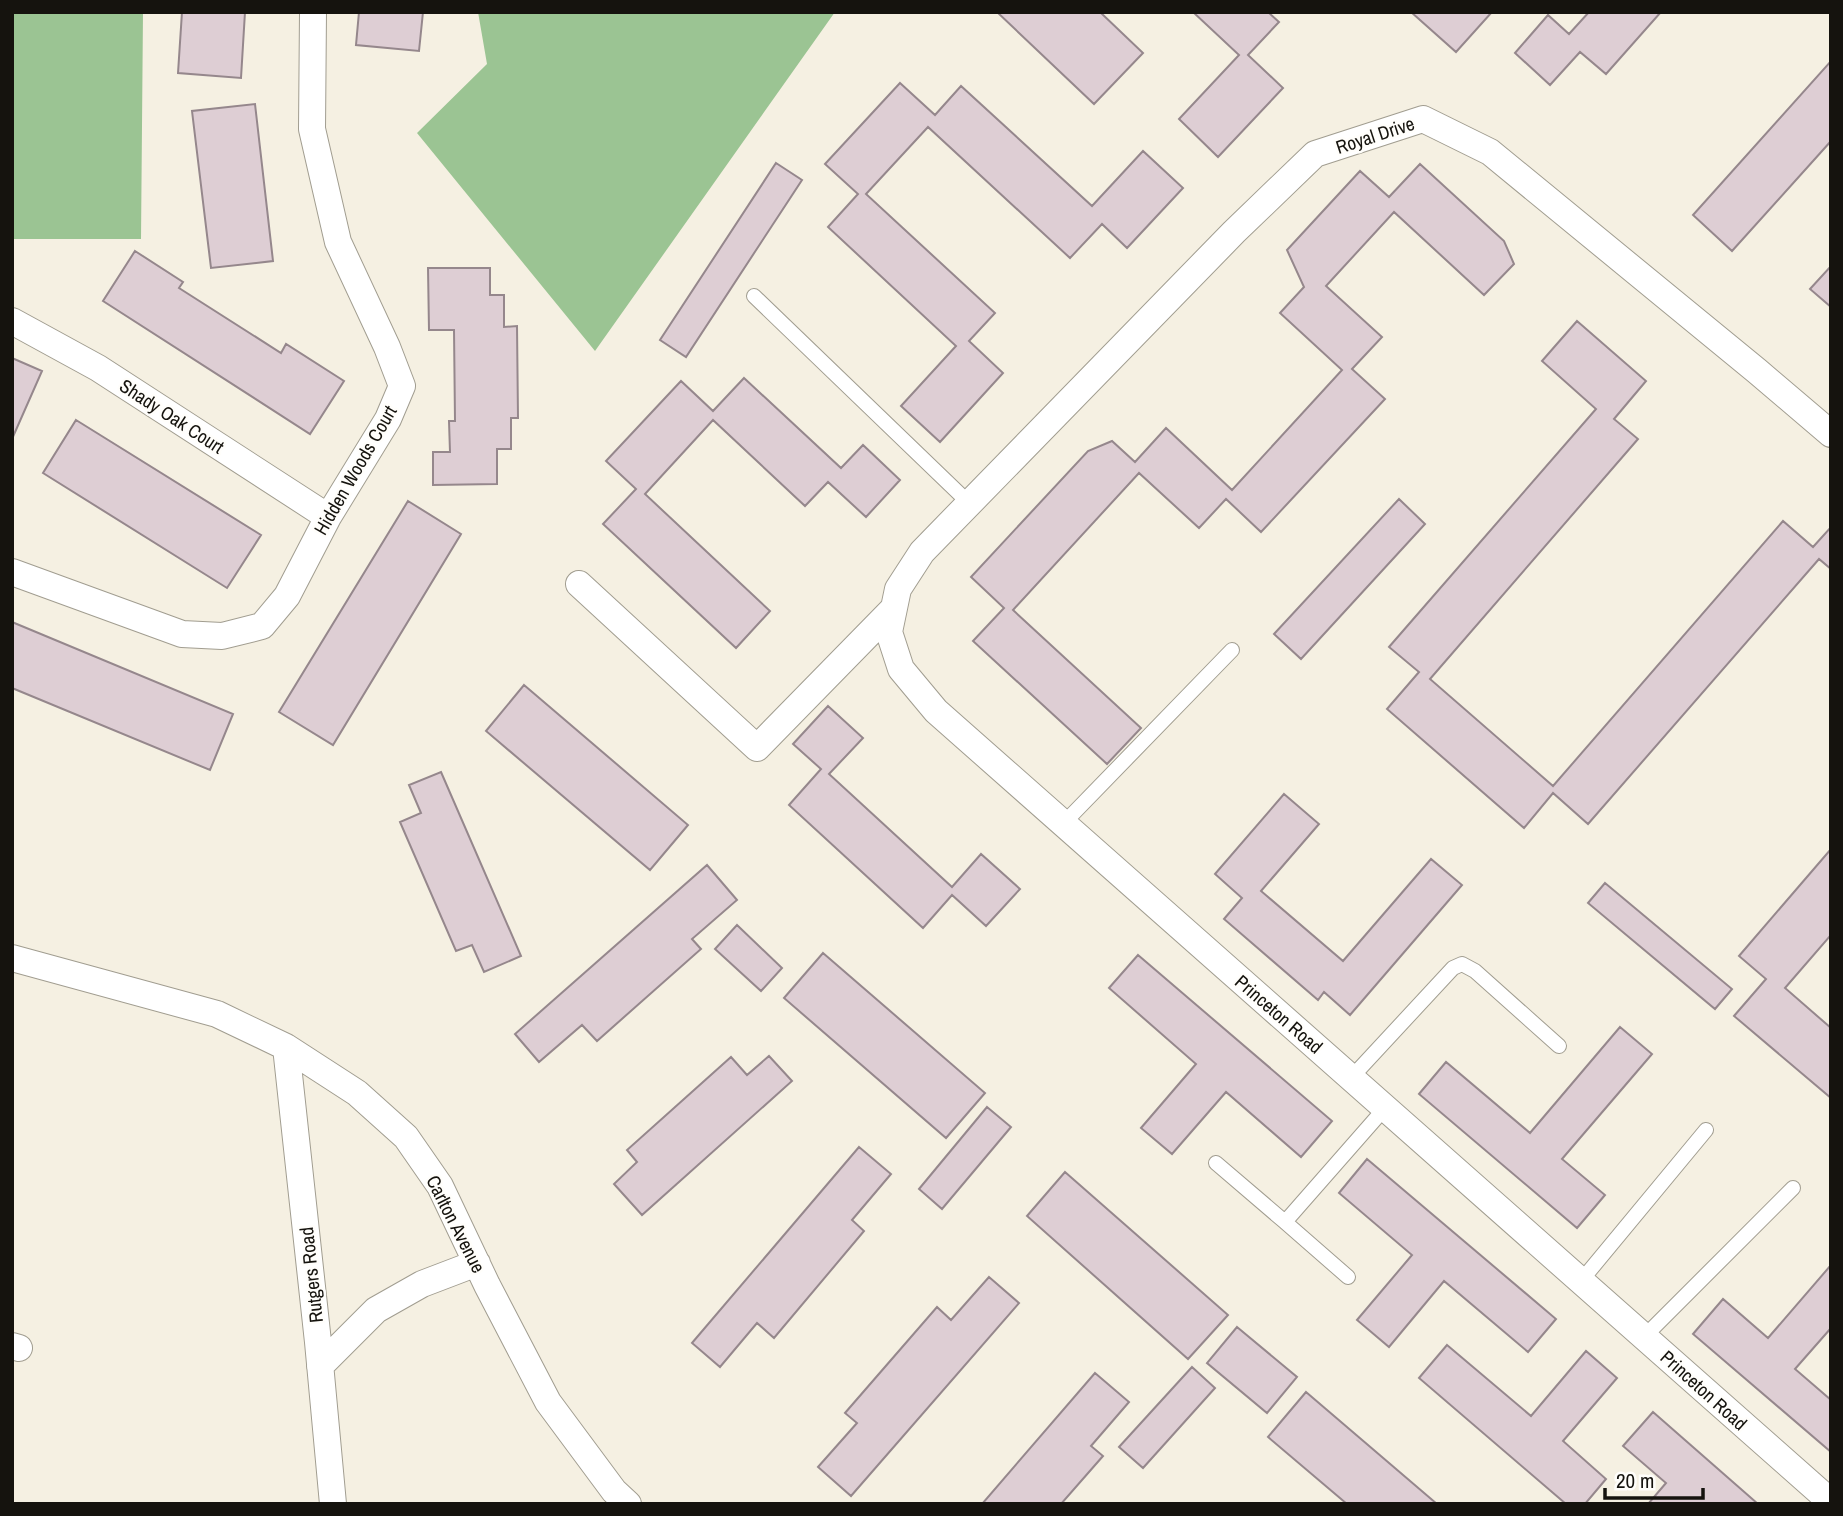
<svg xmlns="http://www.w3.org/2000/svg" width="1843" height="1516" font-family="'Archivo Narrow',sans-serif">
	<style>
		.forest { fill: #9bc493 }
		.building { fill: #deced4; stroke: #95878c; stroke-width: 2 }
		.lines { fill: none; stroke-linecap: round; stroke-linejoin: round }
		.service-casing { stroke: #a19d90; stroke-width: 16 }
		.minor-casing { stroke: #a19d90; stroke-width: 28 }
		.service { stroke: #fff; stroke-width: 14 }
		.minor { stroke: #fff; stroke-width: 26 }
		.labels { text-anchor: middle; stroke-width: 5; stroke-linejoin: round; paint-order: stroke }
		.street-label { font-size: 19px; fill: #15130e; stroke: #fffefb }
	</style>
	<rect width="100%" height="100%" fill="#f5f0e2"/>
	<path class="forest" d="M12,12H143L141,239H12Z
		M478,12H835L595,351L417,133L487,64Z"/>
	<path class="building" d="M182,12H245L241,78L178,73Z
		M359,12H423L419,51L356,45Z
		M997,12H1100L1143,53L1094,104Z
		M1193,12H1268L1279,22L1248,55L1283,88L1218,157L1179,119L1239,55Z
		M1411,12H1492L1456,52Z
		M1589,12H1661L1606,74L1580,52L1550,85L1515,53L1548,15L1569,34Z
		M1831,61V141L1732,251L1693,215Z
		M900,83L935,115L961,86L1092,206L1143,151L1183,188L1127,248L1102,224L1070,258L928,127L866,194L995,313L969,341L1003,373L940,442L901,406L956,346L828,227L858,194L825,164Z
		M255,104L273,261L211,268L192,111Z
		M776,163L802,180L686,357L660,340Z
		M1420,164L1504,241L1514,264L1484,295L1394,212L1326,286L1382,337L1352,369L1385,399L1261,532L1226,499L1199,528L1139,473L1013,610L1141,728L1107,764L973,641L1004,608L971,577L1088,451L1112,441L1135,462L1166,428L1232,490L1342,370L1280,313L1304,287L1287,250L1360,171L1389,197Z
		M135,251L183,282L179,288L281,353L286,344L344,381L310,434L103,301Z
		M1831,266V307L1810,289Z
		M428,268H490V295H504V327L517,326L518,418H511V449H497V484L433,485V452H450L449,421H455L454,330H429Z
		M1577,321L1646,381L1614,419L1638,439L1430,679L1553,786L1783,521L1813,547L1831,527V569L1819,559L1588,824L1553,793L1524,828L1387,709L1419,672L1389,647L1596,409L1542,361Z
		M12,358L42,371L12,439Z
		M744,378L841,468L863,445L900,480L866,517L828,482L805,506L713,420L645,494L770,611L736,648L603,524L636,489L606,461L681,381L713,411Z
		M76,420L261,535L227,588L43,473Z
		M1399,499L1425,524L1301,659L1274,634Z
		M408,501L461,534L333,745L279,712Z
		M12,622L233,714L210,770L12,688Z
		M524,685L688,825L650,870L486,731Z
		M828,706L863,738L829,774L952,887L981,854L1020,889L986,926L952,895L923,928L789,805L821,769L793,744Z
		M441,772L521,956L484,972L472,945L456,951L400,822L421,813L409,785Z
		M1284,794L1319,824L1261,891L1343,961L1431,859L1462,885L1350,1015L1324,992L1318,1000L1224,919L1242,898L1215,874Z
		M1831,849V935L1785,988L1831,1028V1098L1734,1016L1766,979L1739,956Z
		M707,865L737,900L692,939L701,949L597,1041L582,1025L539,1062L515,1034Z
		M1605,883L1732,989L1715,1009L1588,903Z
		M737,925L782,968L761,991L715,949Z
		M823,953L985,1093L946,1138L784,998Z
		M1138,955L1332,1121L1301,1157L1226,1092L1172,1154L1141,1128L1196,1064L1109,988Z
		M1620,1027L1652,1054L1562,1159L1605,1195L1577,1228L1419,1094L1446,1062L1530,1133Z
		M769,1056L792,1081L642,1215L614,1184L637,1162L627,1150L731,1057L747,1075Z
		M987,1107L1011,1127L942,1209L919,1189Z
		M859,1147L891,1174L852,1220L864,1231L774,1338L757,1323L720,1367L692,1343Z
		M1367,1159L1556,1319L1528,1352L1444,1281L1389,1347L1357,1320L1412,1255L1339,1193Z
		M1065,1172L1228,1315L1188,1359L1027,1216Z
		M1831,1265V1328L1795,1369L1831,1400V1452L1693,1334L1723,1299L1768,1338Z
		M989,1277L1019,1303L851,1496L818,1467L857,1423L845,1413L937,1307L951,1320Z
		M1237,1327L1297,1377L1267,1413L1207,1363Z
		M1447,1345L1531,1416L1586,1351L1617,1378L1563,1441L1606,1479L1585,1504H1566L1419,1378Z
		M1192,1367L1215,1388L1143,1468L1119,1447Z
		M1095,1373L1129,1402L1091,1446L1103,1456L1061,1504H982Z
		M1306,1392L1437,1504H1347L1268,1437Z
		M1653,1412L1758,1504H1648L1666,1483L1623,1446Z"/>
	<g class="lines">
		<g class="service-casing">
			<path id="service" d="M754,296L969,503
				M1063,824L1232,650
				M1351,1078L1453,968L1462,964L1475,971L1559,1046
				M1216,1163L1285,1222L1385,1108
				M1285,1222L1348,1277
				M1581,1281L1706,1130
				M1644,1337L1793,1188"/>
		</g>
		<g class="minor-casing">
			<path id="minor" d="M12,321L98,368L328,517
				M1831,434L1757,371L1490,152L1423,119L1315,154L1234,232L922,552L898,589L889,632L901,669L936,711L1831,1502
				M12,572L182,634L222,636L262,626L287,596L328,517L388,419L402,386L387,347L338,242L312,129L313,12
				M579,584L757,748L894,608
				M12,958L217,1014L286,1047L357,1093L406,1137L440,1186L487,1285L548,1402L614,1491L628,1504
				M286,1047L318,1342L333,1504
				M12,1346L19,1348
				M320,1366L376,1310L422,1284L477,1263"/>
		</g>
		<use href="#service" class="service"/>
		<use href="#minor" class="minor"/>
	</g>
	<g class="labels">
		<g class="street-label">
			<text transform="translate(1375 135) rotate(-18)" y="7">Royal Drive</text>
			<text transform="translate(172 416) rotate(33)" y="7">Shady Oak Court</text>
			<text transform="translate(355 470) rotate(-60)" y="7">Hidden Woods Court</text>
			<text transform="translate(1279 1014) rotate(41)" y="7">Princeton Road</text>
			<text transform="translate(456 1224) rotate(63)" y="7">Carlton Avenue</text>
			<text transform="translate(311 1275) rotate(-96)" y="7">Rutgers Road</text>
			<text transform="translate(1704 1390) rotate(42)" y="7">Princeton Road</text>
		</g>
	</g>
	<rect width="1843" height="1516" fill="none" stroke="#15130e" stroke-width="28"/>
	<path d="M1605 1488v10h98v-10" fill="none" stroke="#15130e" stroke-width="3.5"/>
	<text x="1616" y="1488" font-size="21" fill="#15130e" stroke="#fffefb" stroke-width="5" paint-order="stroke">20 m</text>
</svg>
